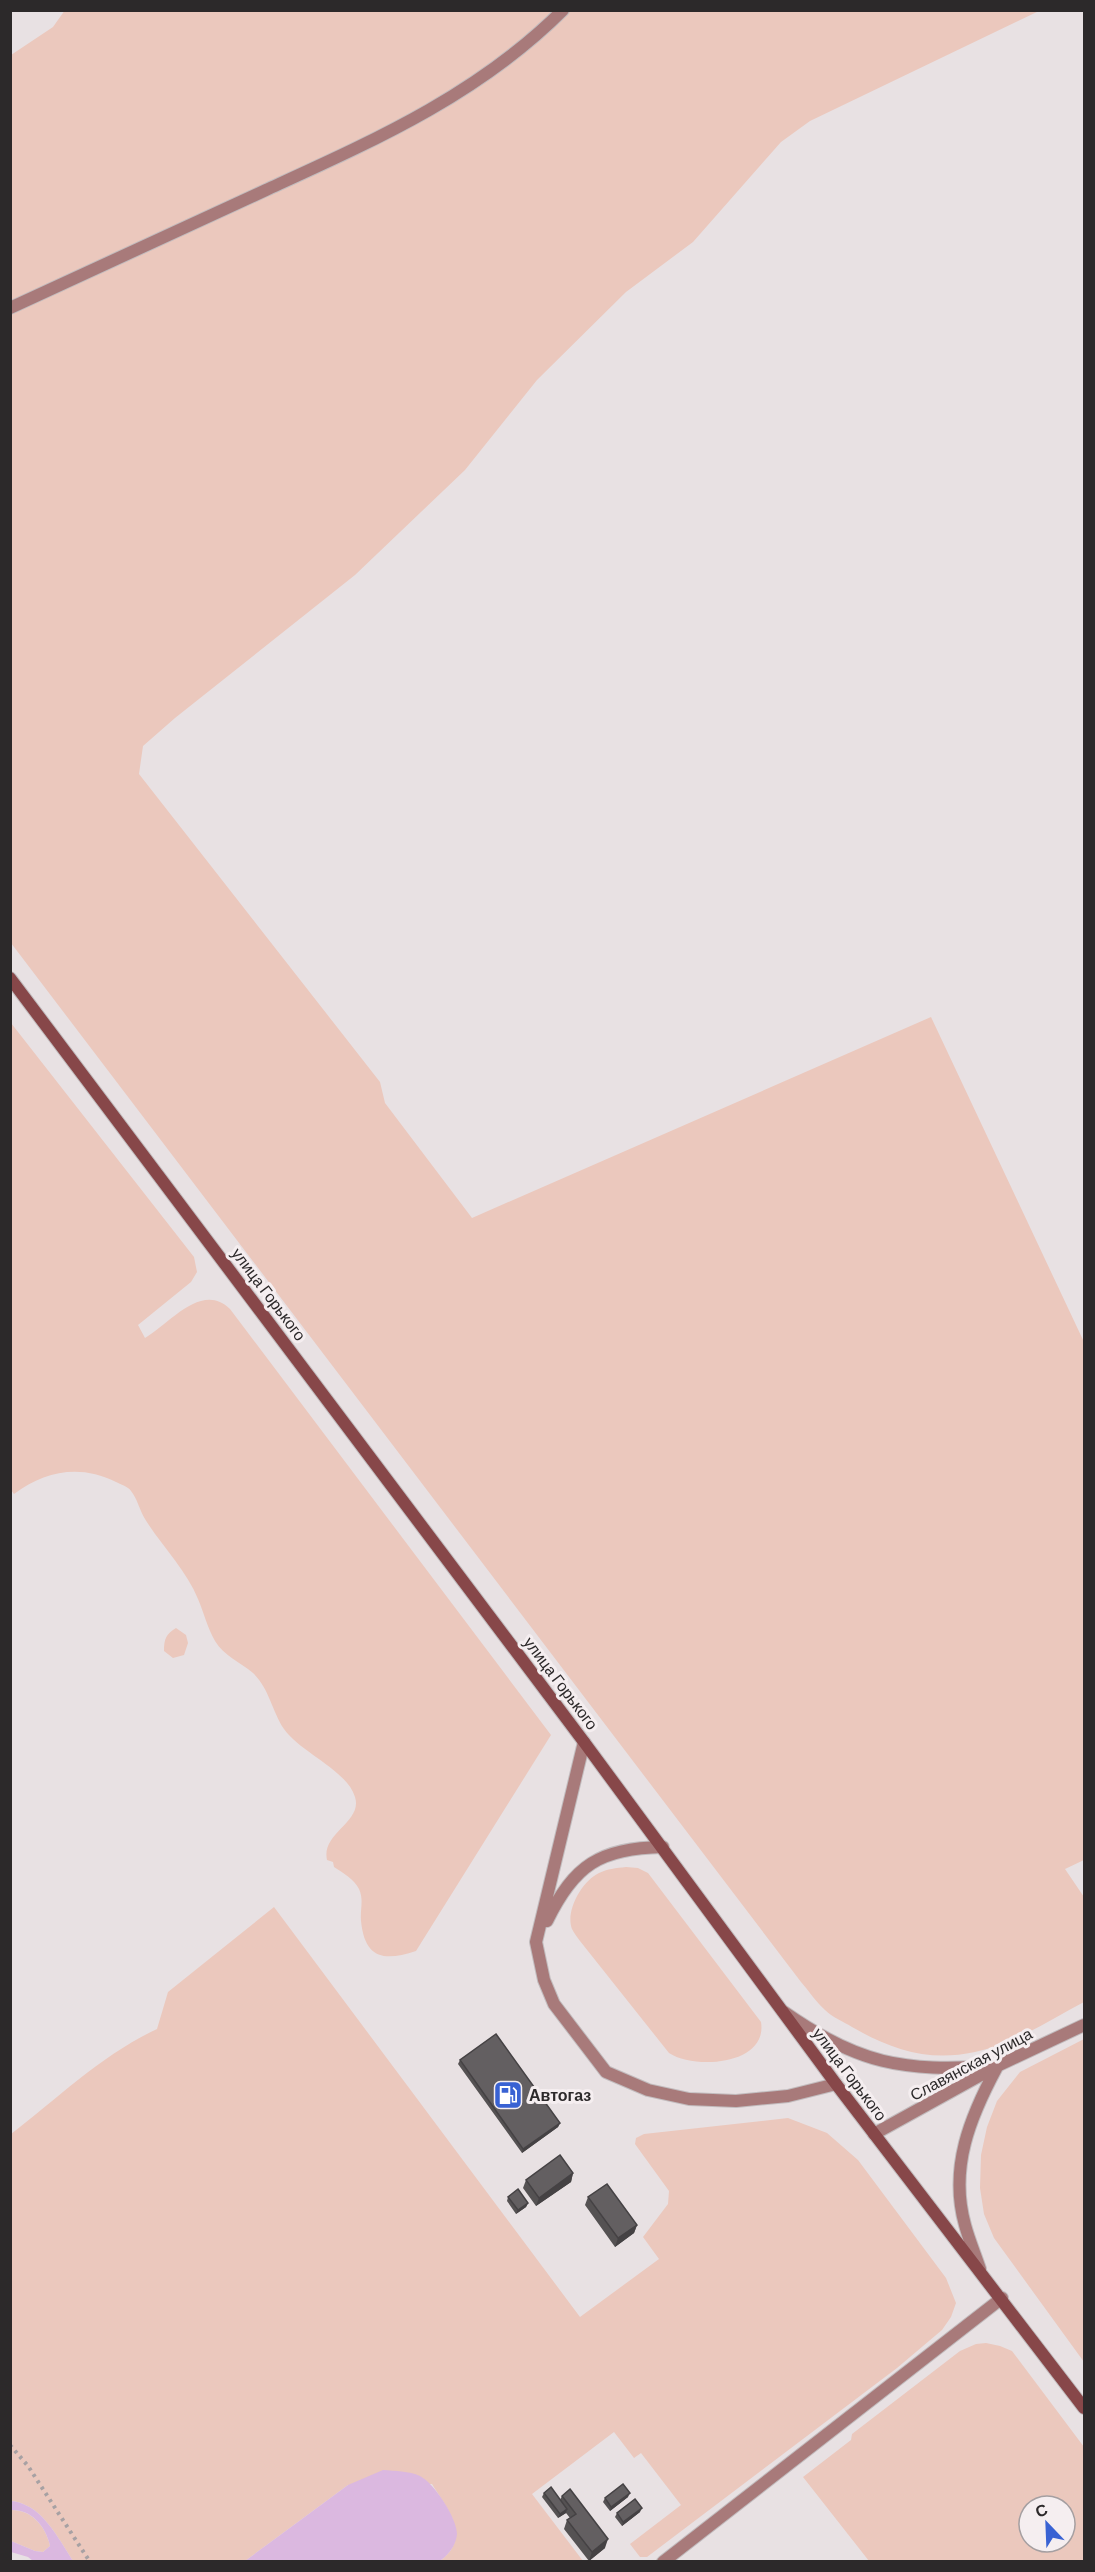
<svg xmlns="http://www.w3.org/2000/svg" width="1095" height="2572" font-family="Barlow,sans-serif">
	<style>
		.green { fill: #ebc8bd; fill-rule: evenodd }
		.water { fill: #dbb8e0 }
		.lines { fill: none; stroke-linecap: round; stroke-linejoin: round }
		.lane-casing { stroke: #c2bcbe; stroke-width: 14 }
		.street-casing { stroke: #c2bcbe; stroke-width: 14 }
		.secondary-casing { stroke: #c2bcbe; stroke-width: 14 }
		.path { stroke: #a7a1a3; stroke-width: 4; stroke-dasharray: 3 4.5; stroke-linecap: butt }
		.lane { stroke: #a87a7a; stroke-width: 12 }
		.street { stroke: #a87a7a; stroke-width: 12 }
		.secondary { stroke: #874749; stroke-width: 12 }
		.wall { fill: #555253 }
		.shaded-wall { fill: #454244 }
		.building { fill: #635f61; stroke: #454244; stroke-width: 1.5 }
		.labels { text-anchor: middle; stroke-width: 6; stroke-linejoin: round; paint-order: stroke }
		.street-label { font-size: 16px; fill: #2c292a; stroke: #f5eef0 }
		.poi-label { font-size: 16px; font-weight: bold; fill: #2c292a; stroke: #f5eef0; text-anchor: start }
	</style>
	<rect width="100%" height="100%" fill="#e8e1e3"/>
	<path class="green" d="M65,10L1039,11L810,121L781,142L693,242L626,292L537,380L465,470L355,575L175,718L143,746L139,774L380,1082L385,1103L472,1218L931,1017L1084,1342V1860L1065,1869L1084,1897V2002C1050,2020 1014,2044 975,2052C929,2062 892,2050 852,2027C844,2022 832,2017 825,2010C816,2002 809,1991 801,1982L11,943V55L53,27Z
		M11,1023L194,1257L197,1272L191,1282L138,1325L145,1338C169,1324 202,1281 230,1309L551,1735L416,1951C385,1961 365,1960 361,1921C360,1909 364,1900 359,1889C354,1879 343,1873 334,1867L333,1862L327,1860C321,1833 363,1822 355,1797C347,1770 301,1753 284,1729C272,1711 269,1688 253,1673C240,1662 224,1656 215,1641C207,1627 204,1613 198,1599C187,1571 161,1545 145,1519C140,1511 137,1498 131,1491C129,1487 120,1484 116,1482C80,1464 45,1471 14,1494L11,1490Z
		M176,1628L186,1635L188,1643L184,1655L173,1658L164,1651C164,1639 166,1634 176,1628Z
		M626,1867L638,1868L648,1873L761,2022C768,2065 695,2070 669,2053L580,1941C577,1937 574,1933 572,1929C565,1911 582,1881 599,1873C607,1869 616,1868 626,1867Z
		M274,1907L580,2317L659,2259L643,2237L668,2204L669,2191L635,2144L636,2138L644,2134L788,2118L827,2133L858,2160L946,2278L956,2303L951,2317L942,2330L897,2368L647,2557H640L630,2544L681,2505L641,2453L634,2458L614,2432L532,2494L583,2561H440C472,2537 448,2510 432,2484L348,2485L245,2561H73C58,2538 42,2504 11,2501V2134C58,2098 103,2054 157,2029L168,1992Z
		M1084,2039V2362L994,2238L984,2214L980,2188L981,2155L987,2127L997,2101L1020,2072Z
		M986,2343L1000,2346L1012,2351L1084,2447V2561H869L803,2477L851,2440L852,2434L960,2351L976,2344ZM1029,2506H1065V2542H1029Z
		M10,2510C31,2509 46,2526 50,2546L43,2552L35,2551L11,2541Z"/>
	<path class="water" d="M383,2470C395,2471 409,2471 420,2476C434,2483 457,2518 457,2534C456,2546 448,2555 440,2561H245L348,2485Z
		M11,2501C42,2504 58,2538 73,2561H33L28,2557L11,2552V2541L35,2551L43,2552L50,2546C46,2526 31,2509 11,2510Z"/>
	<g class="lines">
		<g class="lane-casing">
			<path id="lane" d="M10,308C96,269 181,229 266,190C373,141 478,95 563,10
				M584,1742L536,1942L544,1980L554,2004L606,2072L648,2090L689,2099L736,2101L788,2096L836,2084
				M547,1921C574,1865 600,1848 663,1847
				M663,2562L1002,2298"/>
		</g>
		<g class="street-casing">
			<path id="street" d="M784,2012C858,2064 903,2072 993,2066
				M874,2134L997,2066L1084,2025
				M980,2269C975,2254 969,2240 965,2225C949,2168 970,2117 997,2067"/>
		</g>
		<g class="secondary-casing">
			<path id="secondary" d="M10,978L584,1742L836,2084L1084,2408"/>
		</g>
		<path class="path" d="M10,2445L28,2466L90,2562"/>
		<use href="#lane" class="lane"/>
		<use href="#street" class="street"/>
		<use href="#secondary" class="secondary"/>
	</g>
	<path class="wall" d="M460,2060L560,2123L558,2127L522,2153L458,2064Z
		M573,2173L571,2182L536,2206L523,2188L526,2180Z
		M508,2197L528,2203L526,2207L516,2214L507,2201Z
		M588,2197L637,2225L634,2233L615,2247L585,2205Z
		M544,2493L560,2500L562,2496L605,2548L589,2561L564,2529L567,2520L570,2518L566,2513L558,2518L542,2497Z
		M628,2497L610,2511L603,2502L605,2498Z
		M640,2512L622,2526L615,2517L617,2513Z"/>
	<path class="shaded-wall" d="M560,2123L558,2127L522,2153L523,2149Z
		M573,2173L571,2182L536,2206L539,2198Z
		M528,2203L526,2207L516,2214L518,2210Z
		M637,2225L634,2233L615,2247L618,2238Z
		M630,2493L628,2497L610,2511L611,2507Z
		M642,2508L640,2512L622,2526L623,2522Z
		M567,2509L566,2513L558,2518L560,2514Z
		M608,2539L605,2548L589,2561L592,2552Z"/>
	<path class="building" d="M496,2034L560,2123L523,2149L460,2060Z
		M560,2155L573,2173L539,2198L526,2180Z
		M607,2184L637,2225L618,2238L588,2197Z
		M518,2189L528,2203L518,2210L508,2197Z
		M623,2484L630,2493L611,2507L605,2498Z
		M551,2487L567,2509L560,2514L544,2493Z
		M570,2489L608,2539L592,2552L567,2520L576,2514L562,2496Z
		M635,2499L642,2508L623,2522L617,2513Z"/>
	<defs>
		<g id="fuel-square" transform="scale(1.5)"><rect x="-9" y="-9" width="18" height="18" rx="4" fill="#3962d3" stroke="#f5eef0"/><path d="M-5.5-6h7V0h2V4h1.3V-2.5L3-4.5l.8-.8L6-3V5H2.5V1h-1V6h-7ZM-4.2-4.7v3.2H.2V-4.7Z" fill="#fff"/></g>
	</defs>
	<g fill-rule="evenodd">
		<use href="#fuel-square" x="508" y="2095"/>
	</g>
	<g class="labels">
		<g class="street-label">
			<text transform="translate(269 1294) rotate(53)" y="6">улица Горького</text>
			<text transform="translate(561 1683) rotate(53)" y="6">улица Горького</text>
			<text transform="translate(971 2064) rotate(-28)" y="6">Славянская улица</text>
			<text transform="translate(850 2074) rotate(53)" y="6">улица Горького</text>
		</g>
		<g class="poi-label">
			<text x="529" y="2101">Автогаз</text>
		</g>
	</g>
	<rect width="1095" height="2572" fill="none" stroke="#2c292a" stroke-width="24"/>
	<g transform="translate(1047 2524) rotate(337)"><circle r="28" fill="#f5eef0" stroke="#a59fa1" stroke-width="1.5"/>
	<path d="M0-4.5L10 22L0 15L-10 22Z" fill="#3962d3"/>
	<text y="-9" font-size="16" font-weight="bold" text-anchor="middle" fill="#2c292a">С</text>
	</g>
</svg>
